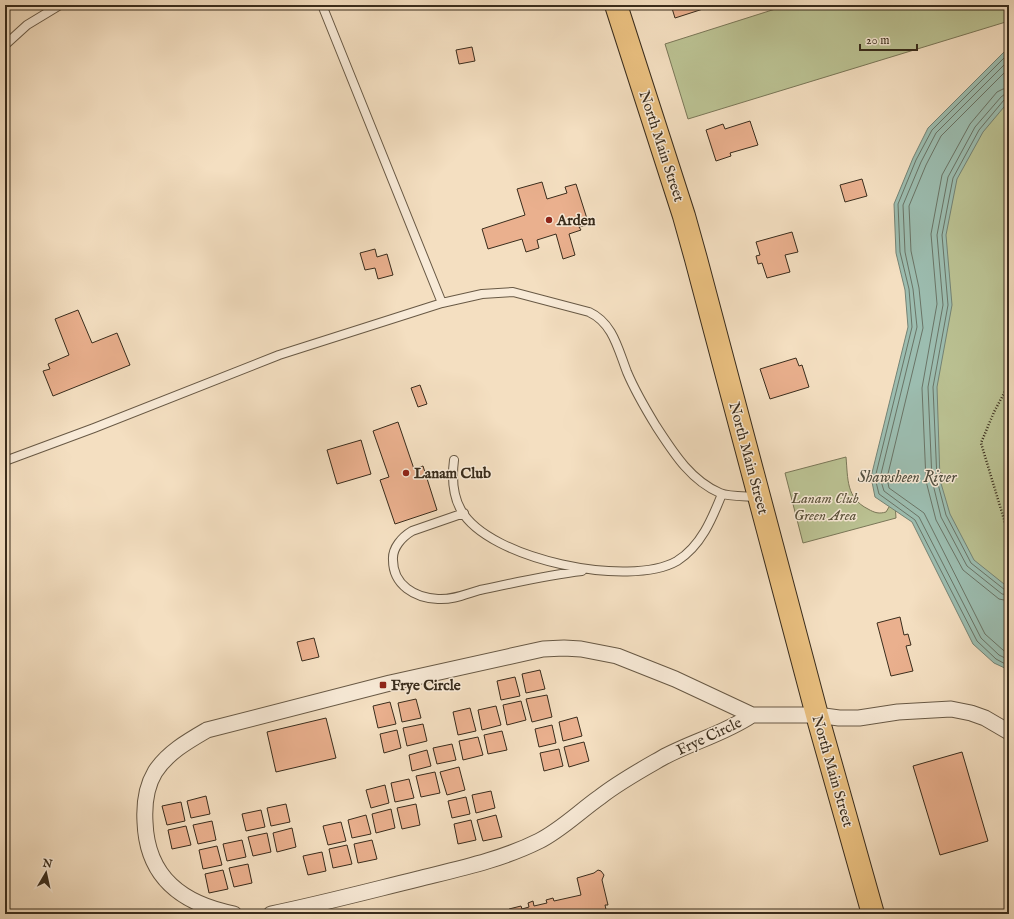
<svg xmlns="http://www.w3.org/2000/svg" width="1014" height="919" font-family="'IM FELL English',serif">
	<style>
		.green { fill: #bbc293; stroke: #7a7758 }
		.water { fill: #9cbdb0; stroke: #748375 }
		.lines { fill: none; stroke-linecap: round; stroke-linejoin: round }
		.shore { stroke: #6a7466; stroke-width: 1 }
		.building { fill: #eab08e; stroke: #392c1c }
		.service-casing { stroke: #685945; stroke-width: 10 }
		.minor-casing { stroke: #685945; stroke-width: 17 }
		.primary-casing { stroke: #392c1c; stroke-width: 24 }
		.path { stroke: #392c1c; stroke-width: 2.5; stroke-dasharray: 1 2; stroke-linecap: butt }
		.service { stroke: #f8ead7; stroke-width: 8 }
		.minor { stroke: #f8ead7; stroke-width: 15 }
		.primary { stroke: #eac080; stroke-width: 22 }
		.poi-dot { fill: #8f2418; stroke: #f8ead7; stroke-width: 1.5 }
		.labels { text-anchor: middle; stroke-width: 3; stroke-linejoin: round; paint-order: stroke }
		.street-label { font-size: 15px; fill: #392c1c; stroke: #f8ead7 }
		.poi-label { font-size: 15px; font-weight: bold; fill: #392c1c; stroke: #f8ead7; text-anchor: start }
		.park-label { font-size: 15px; font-style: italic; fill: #5a523a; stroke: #f8ead7 }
		.water-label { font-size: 16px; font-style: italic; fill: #525041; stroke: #f8ead7 }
	</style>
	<rect width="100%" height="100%" fill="#f4dfc1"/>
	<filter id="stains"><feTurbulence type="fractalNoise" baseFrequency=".005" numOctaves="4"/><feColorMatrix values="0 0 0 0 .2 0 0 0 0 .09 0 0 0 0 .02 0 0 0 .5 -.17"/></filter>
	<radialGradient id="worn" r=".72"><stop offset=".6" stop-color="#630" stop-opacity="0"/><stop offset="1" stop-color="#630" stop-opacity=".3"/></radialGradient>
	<path class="green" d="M788,5H1009V21L688,119L665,44Z
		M1009,95V610L997,607L928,485C935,483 942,482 943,474L937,470L930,446L945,182Z
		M846,457C848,479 846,498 868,509C875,513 879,514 886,512L892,502L895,503L896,518L803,543L785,473Z"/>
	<path class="water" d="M1009,47V101L983,132L957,179L946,235L952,305L937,387L940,480L950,514L974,560L1009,588V670L994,663L973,644L912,522L875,497L871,477L908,327L905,290L896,253L894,204L913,158L928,128Z"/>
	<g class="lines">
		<path class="shore" d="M1009,53L932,130L916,160L898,204L900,252L909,289L912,327L875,478L879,494L915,520L977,641L996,659L1009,666
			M1009,60L936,133L921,162L903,205L905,252L913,289L917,327L880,478L884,491L919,517L981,638L999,655L1009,660
			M1009,68L941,136L926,165L909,206L911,251L919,288L923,328L887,478L889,488L924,513L985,634L1003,650L1009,654
			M1009,88L1003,89L997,92L970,124L942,175L931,234L937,304L922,388L926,481L936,520L963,570L999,599L1009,601
			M1009,94H1005L1001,97L975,127L948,177L937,235L943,305L928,387L932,480L941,517L967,566L1002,594L1009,595
			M1009,99L1004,100L979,130L953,178L942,235L948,305L933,387L937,480L946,515L971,563L1005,590H1009"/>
	</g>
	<path class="building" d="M671,5H702L703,9L675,18Z
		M472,47L475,61L459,64L456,50Z
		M750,121L758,145L730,153L731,156L716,161L706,130L723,124L725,129Z
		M862,179L867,196L845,202L840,185Z
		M542,182L547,199L567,193L565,187L576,184L589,225L579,227L581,230L569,234L575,255L563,259L556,234L537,240L539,248L526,252L522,239L488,249L482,229L525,215L517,189Z
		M792,232L798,252L785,255L790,272L767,278L762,263L758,264L756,256L760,255L756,242Z
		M375,249L377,257L387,254L393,275L378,279L375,268L365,270L360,253Z
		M78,310L92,343L117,333L130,365L53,396L43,371L50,369L48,364L69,355L55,319Z
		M796,358L799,366L802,365L809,387L770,399L760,369Z
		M420,385L427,404L418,407L411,388Z
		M398,422L414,469L423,466L437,510L395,524L380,480L389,477L373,431Z
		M361,440L371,474L337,484L327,450Z
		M900,617L904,635L908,634L911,645L906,646L913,671L891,676L877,623Z
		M314,638L319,657L302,661L297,642Z
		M540,670L545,689L526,693L522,674Z
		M515,677L520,696L501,700L497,681Z
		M547,695L552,717L532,722L526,699Z
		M416,699L421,718L402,722L398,703Z
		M521,701L526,720L507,725L503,705Z
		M390,702L396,724L378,728L373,706Z
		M496,706L501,725L482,730L478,710Z
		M470,708L476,731L458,735L453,712Z
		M577,717L582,736L563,741L559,722Z
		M326,718L336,758L276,772L267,732Z
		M423,724L427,741L407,746L403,728Z
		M552,725L556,743L539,747L535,729Z
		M397,730L401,748L384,753L380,734Z
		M502,731L507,750L488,754L484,735Z
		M478,737L483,755L463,760L459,741Z
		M584,742L589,761L569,767L564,747Z
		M452,744L456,760L437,764L433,748Z
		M559,749L563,766L544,771L540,753Z
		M427,750L431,766L412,771L409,755Z
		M962,752L988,841L940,855L913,766Z
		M459,767L465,790L447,795L440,772Z
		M435,772L440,793L421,797L416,776Z
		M409,779L414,798L395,802L391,783Z
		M385,785L389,803L371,808L366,790Z
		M491,791L495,808L476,813L472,795Z
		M206,796L210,814L191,818L187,801Z
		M466,797L470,814L452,818L448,801Z
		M181,802L185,821L167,825L162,806Z
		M286,804L290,822L271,826L267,808Z
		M416,804L420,825L402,829L397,808Z
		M391,809L395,828L376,833L372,814Z
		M261,810L265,827L246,831L242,814Z
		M366,815L371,834L352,838L348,820Z
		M496,815L502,837L483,841L477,820Z
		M471,820L476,840L458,844L454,824Z
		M212,821L216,840L198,844L193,825Z
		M341,822L346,841L328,845L323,826Z
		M186,826L191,845L172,849L168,830Z
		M292,828L296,847L277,852L273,833Z
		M267,833L271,852L253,856L248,837Z
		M242,840L246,857L227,861L223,844Z
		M372,840L377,859L358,863L354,844Z
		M347,845L352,864L333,868L329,849Z
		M217,846L222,865L203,869L199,850Z
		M322,852L326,871L308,875L303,856Z
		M248,864L252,883L234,887L229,868Z
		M223,870L228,889L209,893L205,874Z
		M598,870L601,871L604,875L602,880L608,905H605L607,914H510L509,909L521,906L522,909L529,907L528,903L533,901L534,906L547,903L546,900L553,898L554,901L581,895L577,878L594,873Z"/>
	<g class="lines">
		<g class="service-casing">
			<path id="service" d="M5,45L27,25L60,5
				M442,303L482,294L513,292L589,312C613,323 618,349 627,372C635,391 645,408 656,426C673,452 690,480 720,493C729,497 747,496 757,497
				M454,460C452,476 453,496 461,510C489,560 630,588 677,561C701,546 712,519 722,494
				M5,461L94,428L279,355L442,303L322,5
				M464,513L412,531C402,537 392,548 393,560C393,585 415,598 438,599C453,600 466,594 480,590C514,583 547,575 582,571"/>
		</g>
		<g class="minor-casing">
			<path id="minor" d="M752,715H817L839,718H859L898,712L951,709L971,713L985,718L1009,732
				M234,914C183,904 147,878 145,822C144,805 146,787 155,772C167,753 188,741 207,730L390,683L543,649L564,648L581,649L617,656L675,679L752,715C724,734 691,742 662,758C641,770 619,782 600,797C580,811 561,830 539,841C501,860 458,869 418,879C369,891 320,904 271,914"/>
		</g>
		<g class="primary-casing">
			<path id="primary" d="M616,5L684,216L696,259L817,715L873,914"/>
		</g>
		<path class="path" d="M1009,384L994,412L981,443L1009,536"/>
		<use href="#service" class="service"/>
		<use href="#minor" class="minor"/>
		<use href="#primary" class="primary"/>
	</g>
	<g class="poi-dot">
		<circle cx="549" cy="220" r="4"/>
		<circle cx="406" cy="473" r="4"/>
		<rect x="379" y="681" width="8" height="8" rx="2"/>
	</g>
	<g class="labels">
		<g class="street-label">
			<text transform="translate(662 146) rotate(72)" y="5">North Main Street</text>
			<text transform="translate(749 458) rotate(75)" y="5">North Main Street</text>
			<text transform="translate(709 736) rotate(-25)" y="5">Frye Circle</text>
			<text transform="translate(833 771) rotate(74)" y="5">North Main Street</text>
		</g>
		<g class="poi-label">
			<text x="557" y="225">Arden</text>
			<text x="414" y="478">Lanam Club</text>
			<text x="391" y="690">Frye Circle</text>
		</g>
		<g class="park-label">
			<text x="825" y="503">Lanam Club<tspan x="825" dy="17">Green Area</tspan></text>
		</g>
		<g class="water-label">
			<text x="907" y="482">Shawsheen River</text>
		</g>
	</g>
	<rect width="1014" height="919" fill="none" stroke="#f4dfc1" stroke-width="20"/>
	<rect x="6" y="6" width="1002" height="907" fill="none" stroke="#392c1c" stroke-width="2"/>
	<rect x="10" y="10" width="994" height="899" fill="none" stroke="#392c1c"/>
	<g transform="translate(46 873) rotate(9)" stroke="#f8ead7" stroke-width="3" paint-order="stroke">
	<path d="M0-3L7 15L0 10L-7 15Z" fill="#392c1c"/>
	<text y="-6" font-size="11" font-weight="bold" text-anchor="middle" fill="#392c1c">N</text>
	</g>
	<path d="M860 44v6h57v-6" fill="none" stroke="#392c1c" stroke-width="2"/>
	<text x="866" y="44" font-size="12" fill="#392c1c" stroke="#f8ead7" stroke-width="3" paint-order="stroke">20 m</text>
	<rect width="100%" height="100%" filter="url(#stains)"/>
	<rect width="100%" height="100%" fill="url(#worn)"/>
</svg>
